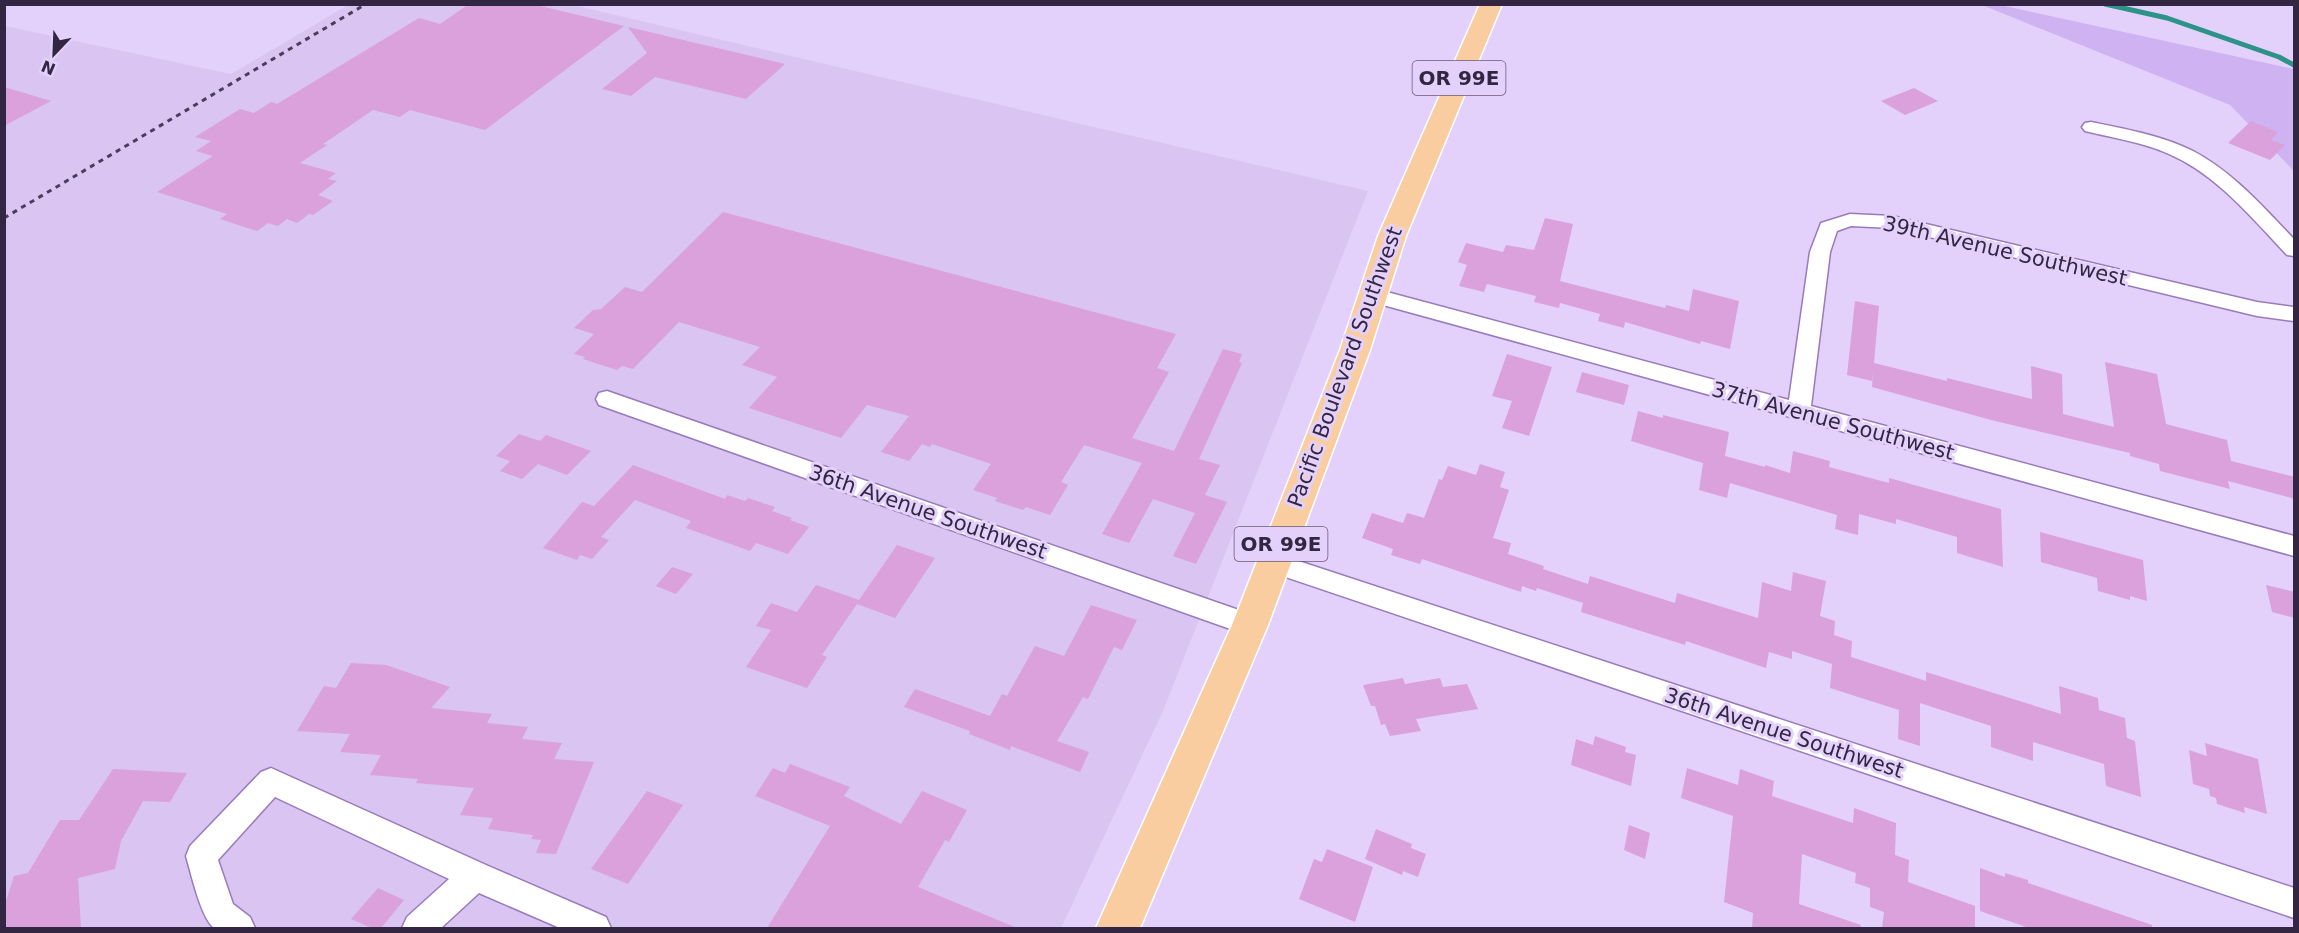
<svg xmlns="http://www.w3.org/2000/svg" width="2299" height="933" font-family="'DejaVu Sans',sans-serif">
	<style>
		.built { fill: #d9c4f2 }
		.green { fill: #cfb2f1 }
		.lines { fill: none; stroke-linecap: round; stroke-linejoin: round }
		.stream { stroke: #2d9389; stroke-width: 5 }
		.building { fill: #daa1dc }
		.minor-casing { stroke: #997abb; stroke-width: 3 }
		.primary-casing { stroke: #fff; stroke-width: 3 }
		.minor { fill: #fff; fill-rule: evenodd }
		.primary { fill: #f9cd9f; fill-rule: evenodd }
		.rail { stroke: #4a3c5a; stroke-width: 3; stroke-dasharray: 5 5; stroke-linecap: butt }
		.labels { text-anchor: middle; stroke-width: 6; stroke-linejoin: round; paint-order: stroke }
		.shield { fill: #e4d1fb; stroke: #68597a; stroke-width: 1.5 }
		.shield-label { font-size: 20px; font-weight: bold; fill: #332642 }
		.street-label { font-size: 21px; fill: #332642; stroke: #e4d1fb }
	</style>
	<rect width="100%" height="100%" fill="#e4d1fb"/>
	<path class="built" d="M348,5H573L1368,191L1163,711L1061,928H5V26L231,74Z"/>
	<path class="green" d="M1982,5H2000L2294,69V171L2230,105Z"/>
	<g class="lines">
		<path class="stream" d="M2105,4L2167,18L2279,57L2294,65"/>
	</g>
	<path class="building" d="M469,4H532L624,26L485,130L410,110L400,117L373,110L323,144L327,145L300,163L336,173L328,179L337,181L318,195L333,201L313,215L309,214L297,223L287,219L278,226L268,223L257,231L220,219L227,214L157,192L213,156L196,151L211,141L195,137L240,109L254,113L271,102L277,104L419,18L440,24Z
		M628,27L785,64L746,99L655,77L631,96L602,89L647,53Z
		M4,87L51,101L4,126Z
		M1914,88L1938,101L1905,115L1881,101Z
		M2251,121L2278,132L2271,140L2285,145L2270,160L2228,143Z
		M723,212L1176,334L1157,368L1169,372L1132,438L1174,451L1223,349L1242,354L1239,362L1242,363L1199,459L1220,465L1205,495L1227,502L1196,564L1173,556L1195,513L1153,499L1129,543L1102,534L1142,463L1084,445L1061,482L1068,485L1050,515L1026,507L1023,510L995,501L997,498L973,490L991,464L932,444L930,447L922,444L909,461L881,452L909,416L867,405L841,438L749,408L777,377L742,365L760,347L679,322L633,369L622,366L617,370L583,359L585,357L574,354L594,334L574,328L593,310L601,309L625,287L642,292Z
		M1545,218L1573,224L1560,281L1665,308L1666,305L1689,311L1693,289L1739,301L1730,349L1701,341L1700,344L1625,322L1624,328L1598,321L1600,314L1560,303L1559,308L1534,302L1536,296L1487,284L1484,292L1459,286L1467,265L1458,262L1466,243L1503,252L1506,245L1534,250Z
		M1855,301L1879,306L1874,363L1947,381V378L2032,399L2031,366L2062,374L2063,414L2114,427L2105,362L2157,374L2166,424L2227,440L2231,461L2295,477V499L2228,481L2230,489L2160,471L2159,464L2130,456V453L1991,420L1872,387L1873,371L1872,381L1847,375Z
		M1507,354L1552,367L1529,436L1502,428L1512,401L1492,396Z
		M1582,372L1629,385L1624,405L1576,392Z
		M1638,411L1663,418V415L1729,432L1725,456L1765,467V465L1790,473L1793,451L1830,461L1829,467L1889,483V478L2001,509L2003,567L1957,553V537L1896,519V524L1859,514L1858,535L1835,529L1837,515L1730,483L1727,498L1699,490L1703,463L1631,441Z
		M519,434L540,441L546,435L591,451L567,475L538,464L522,479L500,471L510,461L496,456Z
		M1480,464L1505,472L1500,487L1509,490L1493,538L1511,543L1508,554L1544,566L1543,569L1588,584L1590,576L1675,603L1677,593L1758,618L1762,582L1791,591L1793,572L1826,581L1820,616L1835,621L1834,635L1852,641L1851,657L1926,681V672L2061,714L2059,686L2098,698L2099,710L2125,718L2127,738L2135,741L2141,797L2106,786L2104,764L2033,742V761L1991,747V726L1920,703V746L1898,739L1899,710L1830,688L1832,664L1792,651V659L1769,652L1766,668L1686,641L1685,645L1581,612L1583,603L1537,588L1536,591L1522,586L1521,592L1422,559L1420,564L1391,555L1393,549L1362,538L1372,513L1403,523L1407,513L1424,518L1439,479L1442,480L1448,466L1476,475Z
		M633,465L725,499L727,495L745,501L748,498L775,507L772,511L792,518L790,520L809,527L788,554L756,543L750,551L686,528L691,521L635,500L601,537L609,540L592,559L580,555L577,560L543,548L582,502L594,506Z
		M2040,532L2143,560L2147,601L2130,596V600L2098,591L2097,578L2041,562Z
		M897,545L935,558L895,618L857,604L822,655L827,657L807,688L746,667L771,630L756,626L771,603L797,612L816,585L859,600Z
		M672,567L693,574L676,594L656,586Z
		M2266,585L2295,592V618L2272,612Z
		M1091,605L1137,620L1122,650L1114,647L1088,699L1083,697L1057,741L1089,752L1080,772L1011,746L1010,750L969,734L970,731L904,707L915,689L990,716L1002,694L1007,696L1035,646L1064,656Z
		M351,663L386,665L450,687L431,708L492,714L487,723L528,727L522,739L562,743L554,759L594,762L556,854L536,853L541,840L531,839L533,835L488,829L493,818L460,815L474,788L416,783L418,779L370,775L381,755L340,752L350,734L297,731L324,686L336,688Z
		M1403,678L1405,684L1440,678L1443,687L1467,684L1478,709L1416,719L1421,731L1390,736L1385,724L1381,725L1375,706H1371L1363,685Z
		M1595,736L1626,747L1625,752L1636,755L1631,786L1571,765L1576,739L1593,745Z
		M2205,743L2258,759L2267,814L2244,807L2245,813L2217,804L2216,798L2210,796L2209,789L2193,784L2189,750L2207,756Z
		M790,764L850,787L844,796L901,824L922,791L967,810L949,842L945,840L918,887L1017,928H767L830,826L755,796L773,768L785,773Z
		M1687,768L1738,785L1740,769L1774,781L1772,796L1853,823L1854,808L1896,823L1895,855L1909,860L1908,882L1975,906V928H1882L1884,912L1870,907V888L1855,883L1856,873L1802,854L1799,904L1861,925L1860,928H1752L1753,913L1724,902L1733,816L1681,798Z
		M113,769L187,773L170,802L143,801L121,841L115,869L78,878L81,928H4V907L14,876L28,873L60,820H79Z
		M647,791L683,805L628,884L591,869Z
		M1629,825L1650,833L1645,859L1624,850Z
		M1376,829L1412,844L1411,848L1426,854L1418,877L1403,871L1402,875L1365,859Z
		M1327,849L1373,867L1355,922L1299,899L1314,859L1322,862Z
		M1980,868L2005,877V873L2028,880V883L2152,925V928H2029L1980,911Z
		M378,888L404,900L381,928H372L351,919Z"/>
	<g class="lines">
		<g class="minor-casing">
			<path id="minor" d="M2091,122C2125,129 2161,135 2193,151C2233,172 2263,207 2294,239V256L2287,255C2251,217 2217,175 2169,154C2142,142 2113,138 2085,131L2082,127L2085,123Z
				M1850,214L1892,216L2257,302L2294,307V321L2257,316L1892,228L1851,226L1837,231L1830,252L1811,406L2294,536V556L1365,300L1361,295L1365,290L1372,288L1789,400L1810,252L1821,223Z
				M607,391L1259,617L1263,625L1259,633L1250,636L599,405L596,399L599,393Z
				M1274,553L2294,888V918L1265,570L1261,563L1265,556Z
				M271,768L486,865L606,917L611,928H560L479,893L441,928H402L407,917L449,879L275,797L218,860L233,904L250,917L255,928H214C201,918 191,873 186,856L190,846L261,772Z"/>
		</g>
		<g class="primary-casing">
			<path id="primary" d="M1480,4H1502L1406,236L1370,350L1268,625L1140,928H1096L1232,625L1340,350L1378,236Z"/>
		</g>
		<use href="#minor" class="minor"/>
		<use href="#primary" class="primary"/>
		<path class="rail" d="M4,218L366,4"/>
	</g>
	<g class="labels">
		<g class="shield">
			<rect x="1412.5" y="61" width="93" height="34" rx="4.5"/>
			<rect x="1234.5" y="527" width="93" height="34" rx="4.5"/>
		</g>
		<g class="shield-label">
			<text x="1459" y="85">OR 99E</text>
			<text x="1281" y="551">OR 99E</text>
		</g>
		<g class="street-label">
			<text transform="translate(2005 251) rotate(13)" y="7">39th Avenue Southwest</text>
			<text transform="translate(1345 367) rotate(-70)" y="7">Pacific Boulevard Southwest</text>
			<text transform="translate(1833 421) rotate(15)" y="7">37th Avenue Southwest</text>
			<text transform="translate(928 512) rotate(19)" y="7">36th Avenue Southwest</text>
			<text transform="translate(1784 733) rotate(18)" y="7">36th Avenue Southwest</text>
		</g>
	</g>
	<rect width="2299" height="933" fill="none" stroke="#332642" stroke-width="12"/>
	<g transform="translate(54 54) rotate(203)" stroke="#e4d1fb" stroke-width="4.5" paint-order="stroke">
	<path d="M0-4.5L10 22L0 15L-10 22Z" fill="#332642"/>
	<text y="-9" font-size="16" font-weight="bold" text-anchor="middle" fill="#332642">N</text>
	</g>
</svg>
